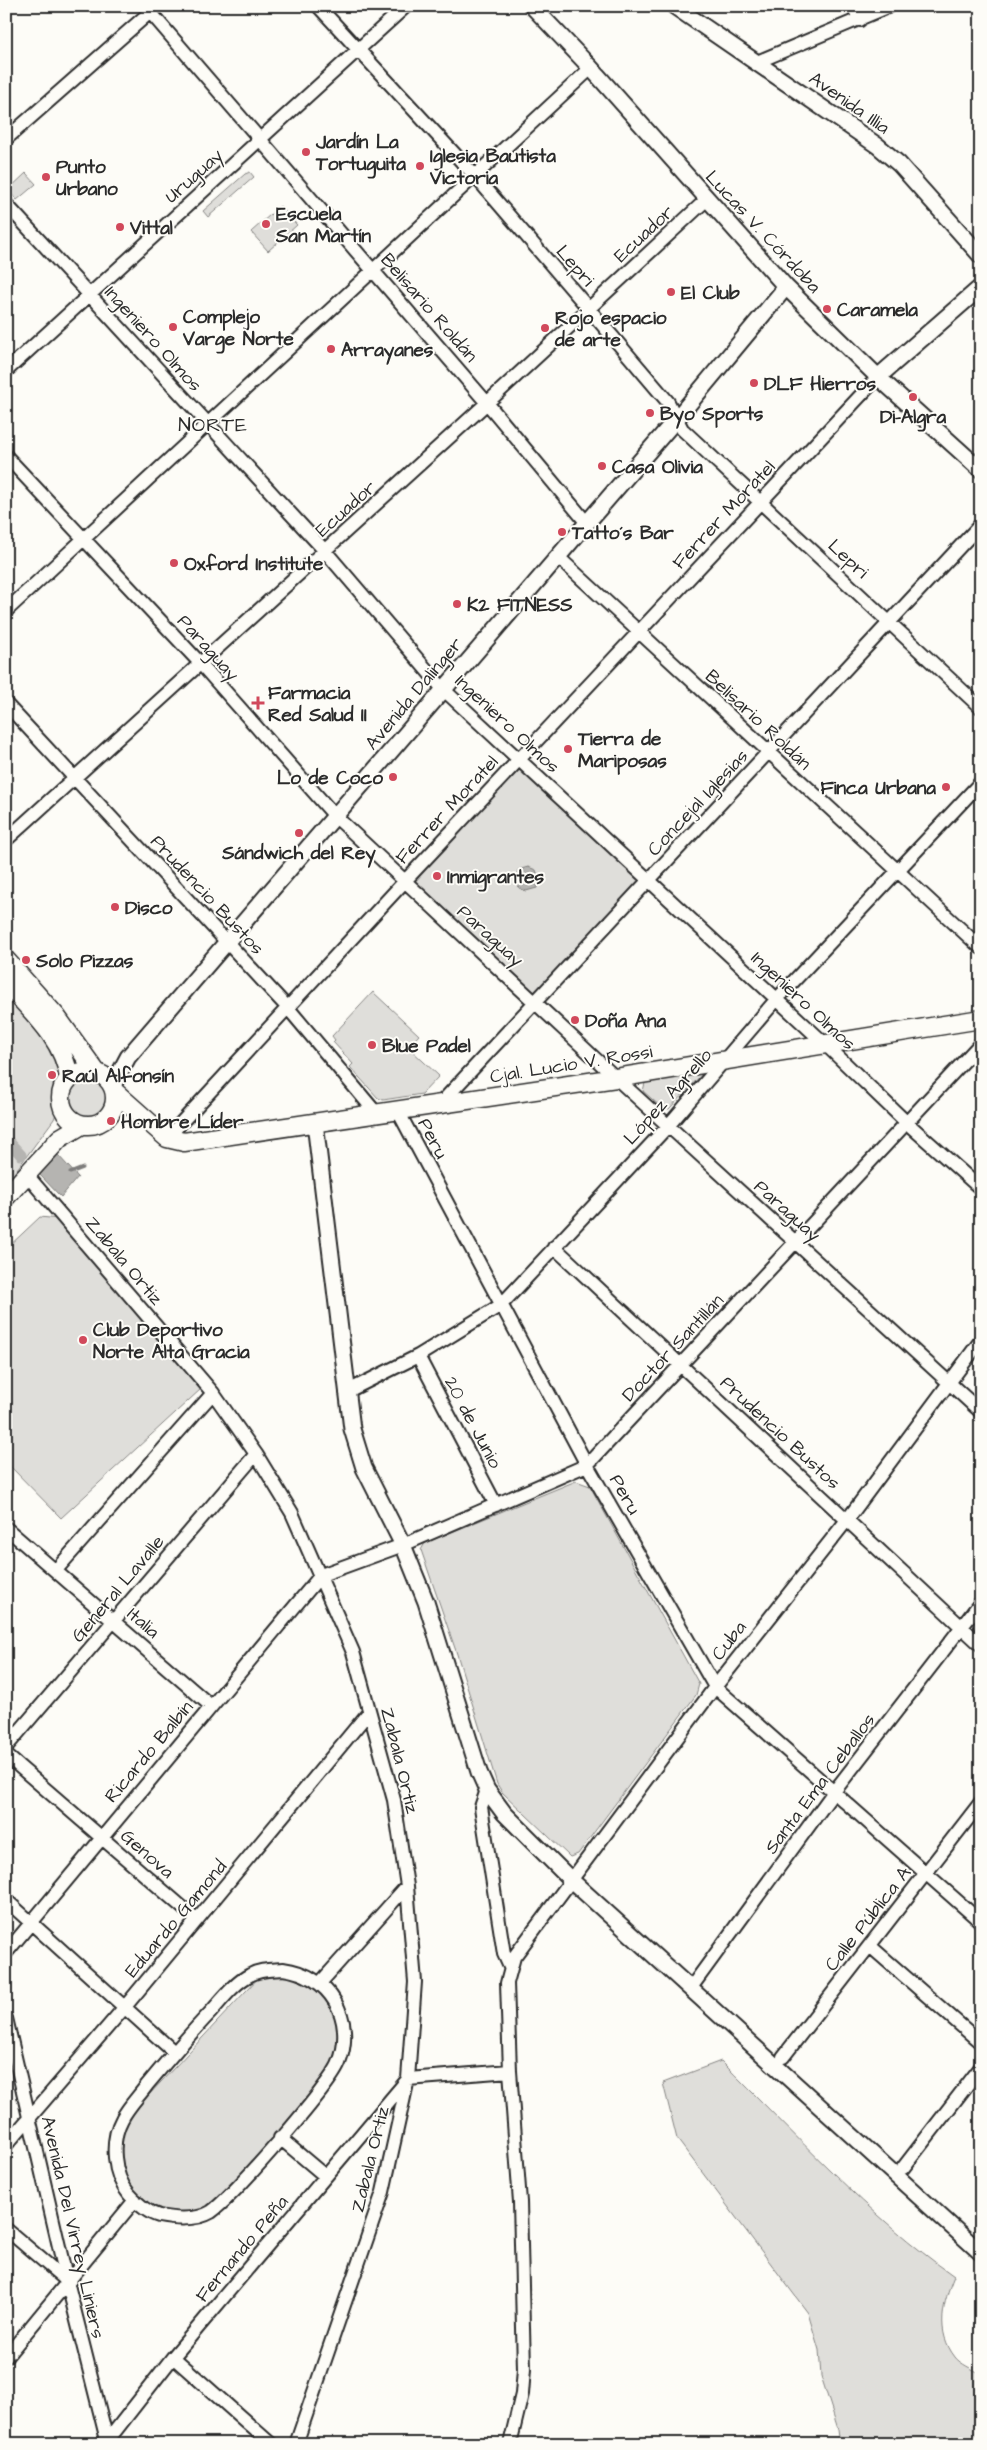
<svg xmlns="http://www.w3.org/2000/svg" width="987" height="2450" font-family="'Architects Daughter',sans-serif">
	<style>
		.green { fill: #dfdeda; stroke: #858482 }
		.water { fill: #b5b4b1; stroke: #7e7d7b }
		.lines { fill: none; stroke-linecap: round; stroke-linejoin: round }
		.stream { stroke: #7e7d7b; stroke-width: 3 }
		.canal { stroke: #b5b4b1; stroke-width: 11 }
		.minor-casing { stroke: #2b2b2b; stroke-width: 16 }
		.tertiary-casing { stroke: #2b2b2b; stroke-width: 19 }
		.secondary-casing { stroke: #2b2b2b; stroke-width: 21 }
		.minor { stroke: #fdfcf7; stroke-width: 12 }
		.tertiary { stroke: #fdfcf7; stroke-width: 15 }
		.secondary { stroke: #fdfcf7; stroke-width: 18 }
		.poi-dot { fill: #d1495b; stroke: #fdfcf7; stroke-width: 2 }
		.labels { text-anchor: middle; stroke-width: 4; stroke-linejoin: round; paint-order: stroke }
		.street-label { font-size: 19px; fill: #2b2b2b; stroke: #fdfcf7 }
		.poi-label { font-size: 19px; font-weight: bold; fill: #2b2b2b; stroke: #fdfcf7; text-anchor: start }
		.neighbourhood-label { font-size: 20px; letter-spacing: 1px; fill: #2b2b2b; stroke: #fdfcf7 }
	</style>
	<rect width="100%" height="100%" fill="#fdfcf7"/>
	<filter id="ink" filterUnits="userSpaceOnUse"><feTurbulence type="fractalNoise" baseFrequency=".02" numOctaves="2"/><feDisplacementMap in="SourceGraphic" scale="10" xChannelSelector="R" yChannelSelector="G"/><feConvolveMatrix kernelMatrix="1 2 1 2 8 2 1 2 1" color-interpolation-filters="sRGB"/></filter>
	<g filter="url(#ink)">
		<path class="green" d="M250,172L254,177L208,217L203,211L245,174Z
			M26,173L36,184L17,200L8,190Z
			M280,206L297,225L268,251L251,232Z
			M520,767L640,881L533,994L412,880Z
			M373,992L419,1035L408,1047L439,1076L422,1094L383,1100L378,1098L350,1067L353,1064L333,1042L335,1040L332,1036Z
			M6,994C25,1015 61,1048 60,1078C60,1084 55,1089 55,1096C55,1104 58,1111 54,1119L6,1184Z
			M706,1070L669,1109L662,1108L643,1091L645,1083Z
			M65 1098a23 23 0 1 1 46 0a23 23 0 1 1-46 0Z
			M40,1217L59,1219L201,1389L61,1518L6,1462V1249Z
			M576,1481L590,1486L699,1684L696,1695L578,1854L570,1857L502,1792L497,1784L457,1654L421,1550L425,1543Z
			M277,1974L301,1979L317,1989L331,2004L340,2027L335,2067L218,2204C152,2234 97,2176 132,2113L260,1976Z
			M721,2061C795,2134 869,2216 954,2276C943,2303 935,2331 955,2357C960,2364 973,2369 981,2374V2444H840L838,2429L821,2376L819,2350L808,2313L677,2139L663,2083Z"/>
		<path class="water" d="M528,867L536,870L539,879L537,888L526,891L519,888L516,879L518,870Z
			M58,1155L78,1177L61,1197L40,1175Z"/>
		<g class="lines">
			<path class="stream" d="M70,1173L83,1168"/>
			<path class="canal" d="M10,1143L21,1155"/>
			<g class="minor-casing">
				<path id="minor" d="M145,6L487,403L586,522
					M318,6L475,176L589,309L668,402L682,429L981,708
					M853,6L860,20
					M757,62L890,6
					M6,139L157,6
					M6,204L325,551L443,689L824,1043L906,1122L981,1189
					M6,371L406,6
					M6,456L201,664L335,816L616,1078L981,1412
					M557,556L981,948
					M6,611L591,68
					M6,704L288,1008L377,1114
					M6,840L487,403L706,200
					M439,1105L981,524
					M398,1111L587,1465L715,1687L981,1922
					M167,1138L404,882L878,377
					M26,1174L213,1393L256,1454L292,1513L353,1652L394,1800L407,1886L415,1982L408,2079L383,2192L296,2444
					M554,1247L981,1645
					M418,1356L496,1505
					M346,1392L418,1356L501,1305L668,1126L776,1000L981,782
					M6,1528L211,1706
					M56,1570L213,1393
					M6,1747L256,1454
					M6,1755L197,1920
					M487,1790L481,1807L504,1954L510,1967
					M6,1900L174,2052
					M870,1946L981,2043
					M6,1953L321,1575L403,1545L587,1465L981,1043
					M283,1969C330,1975 356,2019 339,2063C331,2085 232,2198 211,2212C196,2221 175,2219 159,2216C148,2213 136,2202 129,2194C113,2175 110,2141 122,2119C128,2107 139,2096 147,2085C167,2061 187,2037 209,2014C221,2001 234,1983 250,1975C260,1969 272,1970 283,1969Z
					M321,1982L407,1886
					M690,1989L833,1793L981,1602
					M6,2018L67,2281L108,2444
					M783,2057L981,1802
					M280,2138L325,2176
					M6,2145L124,2008L369,1712
					M903,2168L981,2067
					M6,2229L67,2281
					M6,2357L135,2200
					M173,2357L271,2444
					M105,2444L173,2357L408,2079L510,2071
					M510,2444L522,2394L524,2369L520,2202L510,2071L507,1983L514,1957L715,1687L847,1520L981,1340"/>
			</g>
			<g class="tertiary-casing">
				<path id="tertiary" d="M532,6L591,68L786,287L878,377L981,470
					M674,6L878,146L899,164L981,256
					M878,377L981,287
					M112,1087L128,1057L678,417L786,287
					M315,1123L352,1429L364,1468L403,1545L426,1602L479,1772L487,1790L504,1813L571,1880L981,2253"/>
			</g>
			<g class="secondary-casing">
				<path id="secondary" d="M6,960L56,1016L97,1073
					M6,983C31,1011 64,1039 69,1078
					M61 1098a27 27 0 1 1 54 0a27 27 0 1 1-54 0Z
					M114,1091L167,1138L184,1142L616,1078L981,1019
					M6,1197L60,1138L82,1125"/>
			</g>
			<use href="#minor" class="minor"/>
			<use href="#tertiary" class="tertiary"/>
			<use href="#secondary" class="secondary"/>
		</g>
	</g>
	<g class="poi-dot">
		<circle cx="306" cy="152" r="5"/>
		<circle cx="420" cy="166" r="5"/>
		<circle cx="46" cy="177" r="5"/>
		<circle cx="266" cy="224" r="5"/>
		<circle cx="120" cy="227" r="5"/>
		<circle cx="671" cy="292" r="5"/>
		<circle cx="827" cy="309" r="5"/>
		<circle cx="173" cy="327" r="5"/>
		<circle cx="545" cy="328" r="5"/>
		<circle cx="331" cy="349" r="5"/>
		<circle cx="754" cy="383" r="5"/>
		<circle cx="913" cy="397" r="5"/>
		<circle cx="650" cy="413" r="5"/>
		<circle cx="602" cy="466" r="5"/>
		<circle cx="562" cy="532" r="5"/>
		<circle cx="174" cy="563" r="5"/>
		<circle cx="457" cy="604" r="5"/>
		<path d="M255.5 695.5h5v5h5v5h-5v5h-5v-5h-5v-5h5z"/>
		<circle cx="568" cy="749" r="5"/>
		<circle cx="393" cy="777" r="5"/>
		<circle cx="946" cy="787" r="5"/>
		<circle cx="299" cy="833" r="5"/>
		<circle cx="437" cy="876" r="5"/>
		<circle cx="115" cy="907" r="5"/>
		<circle cx="26" cy="960" r="5"/>
		<circle cx="575" cy="1020" r="5"/>
		<circle cx="372" cy="1045" r="5"/>
		<circle cx="52" cy="1075" r="5"/>
		<circle cx="111" cy="1121" r="5"/>
		<circle cx="83" cy="1340" r="5"/>
	</g>
	<g class="labels">
		<g class="street-label">
			<text transform="translate(850 102) rotate(35)" y="7">Avenida Illia</text>
			<text transform="translate(193 175) rotate(-42)" y="7">Uruguay</text>
			<text transform="translate(764 231) rotate(47)" y="7">Lucas V. Córdoba</text>
			<text transform="translate(643 233) rotate(-43)" y="7">Ecuador</text>
			<text transform="translate(576 265) rotate(49)" y="7">Lepri</text>
			<text transform="translate(430 307) rotate(49)" y="7">Belisario Roldán</text>
			<text transform="translate(154 338) rotate(48)" y="7">Ingeniero Olmos</text>
			<text transform="translate(345 508) rotate(-42)" y="7">Ecuador</text>
			<text transform="translate(723 514) rotate(-47)" y="7">Ferrer Moratel</text>
			<text transform="translate(849 558) rotate(43)" y="7">Lepri</text>
			<text transform="translate(209 647) rotate(48)" y="7">Paraguay</text>
			<text transform="translate(413 693) rotate(-50)" y="7">Avenida Dalinger</text>
			<text transform="translate(759 719) rotate(43)" y="7">Belisario Roldán</text>
			<text transform="translate(508 723) rotate(43)" y="7">Ingeniero Olmos</text>
			<text transform="translate(697 802) rotate(-47)" y="7">Concejal Iglesias</text>
			<text transform="translate(446 809) rotate(-47)" y="7">Ferrer Moratel</text>
			<text transform="translate(208 894) rotate(47)" y="7">Prudencio Bustos</text>
			<text transform="translate(491 935) rotate(42)" y="7">Paraguay</text>
			<text transform="translate(804 1000) rotate(43)" y="7">Ingeniero Olmos</text>
			<text transform="translate(571 1063) rotate(-9)" y="7">Cjal. Lucio V. Rossi</text>
			<text transform="translate(667 1096) rotate(-48)" y="7">López Agrello</text>
			<text transform="translate(434 1138) rotate(62)" y="7">Peru</text>
			<text transform="translate(788 1210) rotate(42)" y="7">Paraguay</text>
			<text transform="translate(125 1260) rotate(50)" y="7">Zabala Ortiz</text>
			<text transform="translate(672 1347) rotate(-47)" y="7">Doctor Santillán</text>
			<text transform="translate(474 1422) rotate(62)" y="7">20 de Junio</text>
			<text transform="translate(781 1432) rotate(43)" y="7">Prudencio Bustos</text>
			<text transform="translate(626 1494) rotate(60)" y="7">Peru</text>
			<text transform="translate(117 1588) rotate(-50)" y="7">General Lavalle</text>
			<text transform="translate(144 1622) rotate(41)" y="7">Italia</text>
			<text transform="translate(728 1640) rotate(-52)" y="7">Cuba</text>
			<text transform="translate(148 1751) rotate(-50)" y="7">Ricardo Balbín</text>
			<text transform="translate(401 1760) rotate(76)" y="7">Zabala Ortiz</text>
			<text transform="translate(819 1783) rotate(-53)" y="7">Santa Ema Ceballos</text>
			<text transform="translate(148 1853) rotate(41)" y="7">Genova</text>
			<text transform="translate(175 1918) rotate(-50)" y="7">Eduardo Gamond</text>
			<text transform="translate(867 1918) rotate(-52)" y="7">Calle Pública A</text>
			<text transform="translate(369 2159) rotate(-76)" y="7">Zabala Ortiz</text>
			<text transform="translate(74 2227) rotate(77)" y="7">Avenida Del Virrey Liniers</text>
			<text transform="translate(241 2248) rotate(-50)" y="7">Fernando Peña</text>
		</g>
		<g class="poi-label">
			<text x="316" y="148">Jardín La<tspan x="316" dy="22">Tortuguita</tspan></text>
			<text x="430" y="162">Iglesia Bautista<tspan x="430" dy="22">Victoria</tspan></text>
			<text x="56" y="173">Punto<tspan x="56" dy="22">Urbano</tspan></text>
			<text x="276" y="220">Escuela<tspan x="276" dy="22">San Martín</tspan></text>
			<text x="130" y="234">Vittal</text>
			<text x="681" y="299">El Club</text>
			<text x="837" y="316">Caramela</text>
			<text x="183" y="323">Complejo<tspan x="183" dy="22">Varge Norte</tspan></text>
			<text x="555" y="324">Rojo espacio<tspan x="555" dy="22">de arte</tspan></text>
			<text x="341" y="356">Arrayanes</text>
			<text x="764" y="390">DLF Hierros</text>
			<text x="660" y="420">Byo Sports</text>
			<text x="913" y="423" text-anchor="middle">Di-Algra</text>
			<text x="612" y="473">Casa Olivia</text>
			<text x="572" y="539">Tatto´s Bar</text>
			<text x="184" y="570">Oxford Institute</text>
			<text x="467" y="611">K2 FITNESS</text>
			<text x="268" y="699">Farmacia<tspan x="268" dy="22">Red Salud II</tspan></text>
			<text x="578" y="745">Tierra de<tspan x="578" dy="22">Mariposas</tspan></text>
			<text x="383" y="784" text-anchor="end">Lo de Coco</text>
			<text x="936" y="794" text-anchor="end">Finca Urbana</text>
			<text x="299" y="859" text-anchor="middle">Sándwich del Rey</text>
			<text x="447" y="883">Inmigrantes</text>
			<text x="125" y="914">Disco</text>
			<text x="36" y="967">Solo Pizzas</text>
			<text x="585" y="1027">Doña Ana</text>
			<text x="382" y="1052">Blue Padel</text>
			<text x="62" y="1082">Raúl Alfonsín</text>
			<text x="121" y="1128">Hombre Líder</text>
			<text x="93" y="1336">Club Deportivo<tspan x="93" dy="22">Norte Alta Gracia</tspan></text>
		</g>
		<g class="neighbourhood-label">
			<text x="213" y="431">NORTE</text>
		</g>
	</g>
	<rect width="987" height="2450" fill="none" stroke="#fdfcf7" stroke-width="25"/>
	<rect x="12" y="12" width="962" height="2425" fill="none" stroke="#2b2b2b" stroke-width="2" filter="url(#ink)"/>
</svg>
